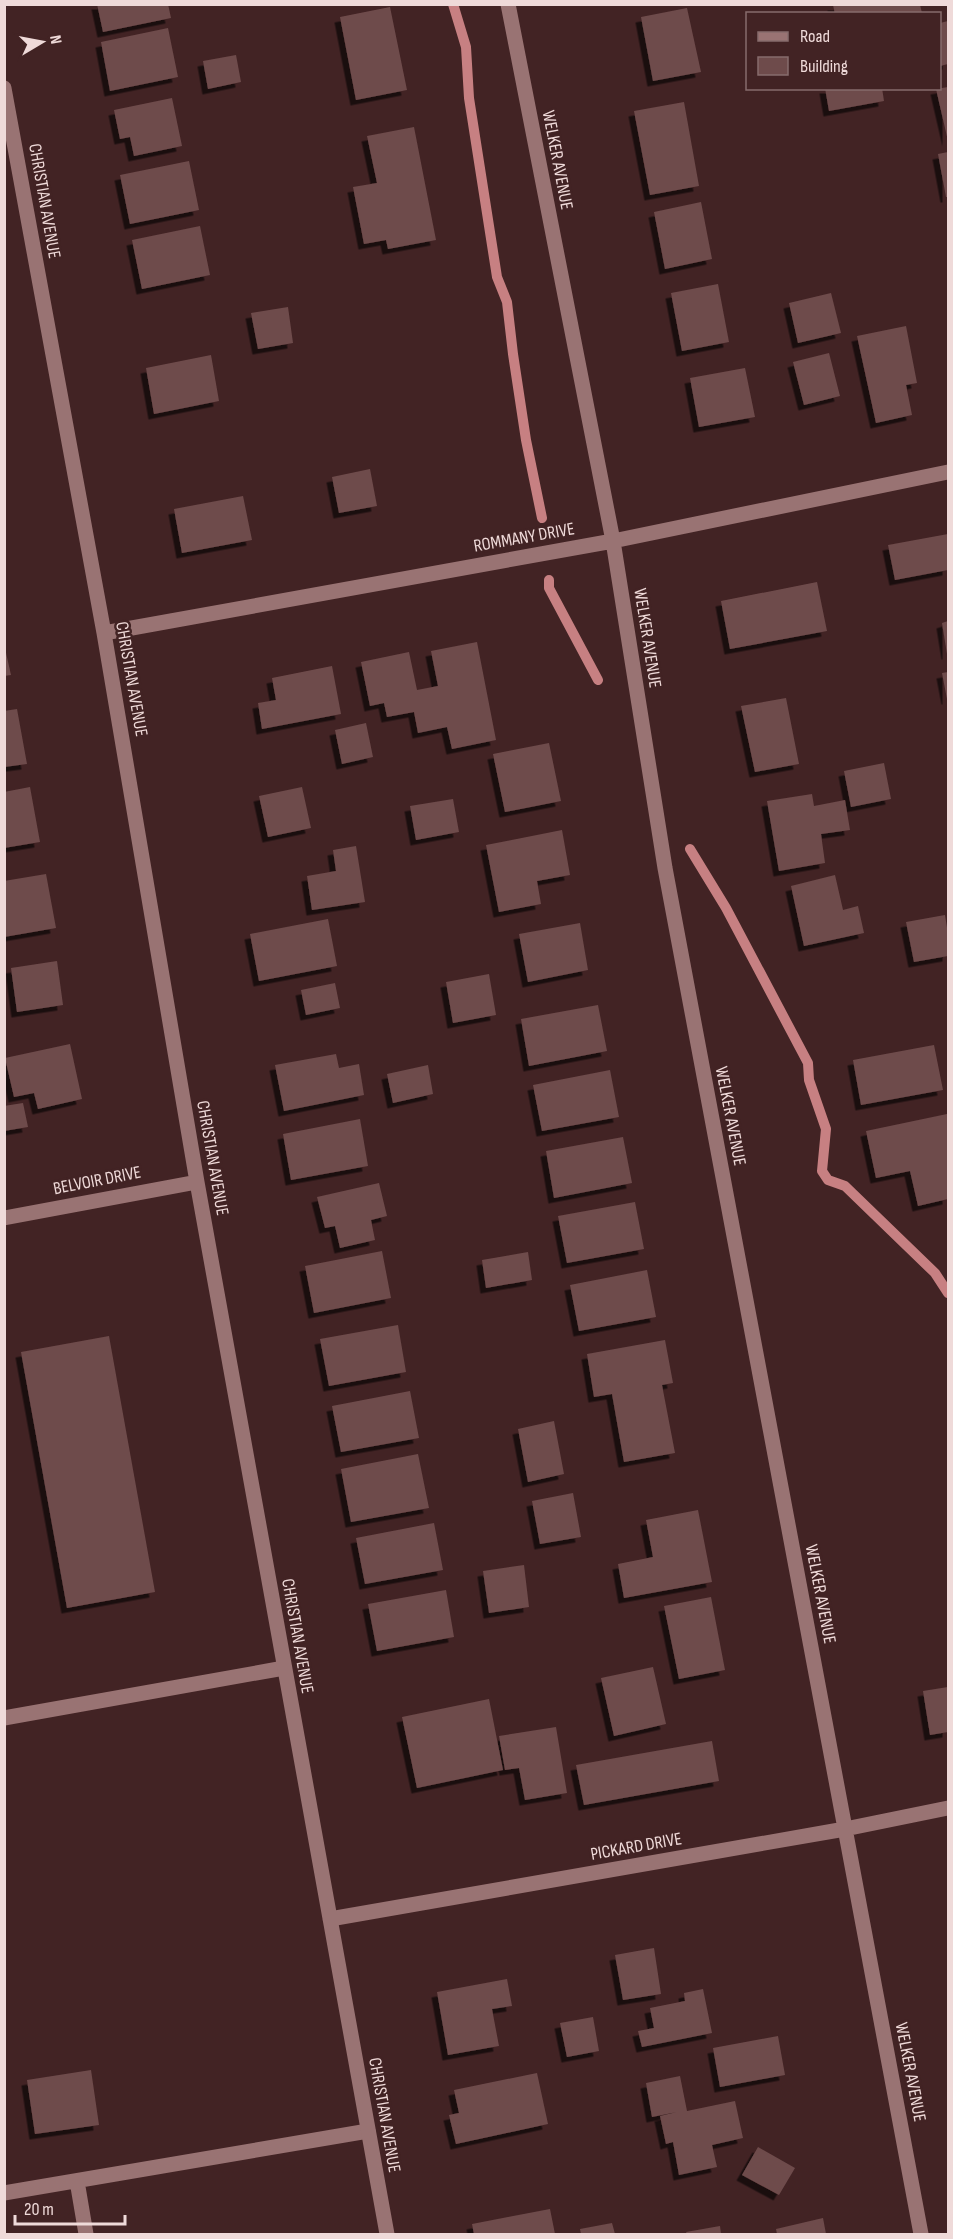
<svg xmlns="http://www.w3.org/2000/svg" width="953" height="2239" font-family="'Sofia Sans Condensed',sans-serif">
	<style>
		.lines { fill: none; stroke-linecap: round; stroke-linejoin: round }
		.stream { stroke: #c78082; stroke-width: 10 }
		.building { fill: #6e4b4b; filter: url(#shadow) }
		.lane { stroke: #997373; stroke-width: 15 }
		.street { stroke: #997373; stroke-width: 15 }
		.labels { text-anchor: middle; stroke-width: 5; stroke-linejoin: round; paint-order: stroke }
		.street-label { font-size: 18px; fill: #efdad9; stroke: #422324 }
	</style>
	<defs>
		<filter id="shadow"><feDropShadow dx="-5.5" dy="5.5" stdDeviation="0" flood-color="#0009"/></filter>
	</defs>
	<rect width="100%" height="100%" fill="#422324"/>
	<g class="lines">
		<path class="stream" d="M453,4L466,47L469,98L497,277L507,302L513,354L526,440L542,518
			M549,580V588L598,680
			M690,849L726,908L808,1063L809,1080L826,1129L822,1171L828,1180L845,1186L935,1273L948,1293"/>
	</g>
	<path class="building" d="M97,4H168L171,18L103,32Z
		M833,5H920L922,13L835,14Z
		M390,7L407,90L356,100L340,17Z
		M687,8L701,72L653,81L641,17Z
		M948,21V64L940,66V23Z
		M168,28L178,77L110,91L101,42Z
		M236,55L241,82L208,89L203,61Z
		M948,87V141L936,89Z
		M825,88H882L884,101L829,111Z
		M172,98L182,146L134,156L130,137L120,139L114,110Z
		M684,102L699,186L650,195L634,111Z
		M414,127L436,240L388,249L386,240L364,244L353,187L377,183L367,136Z
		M948,152V197H946L938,154Z
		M189,161L199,210L130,224L120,175Z
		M701,202L712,259L665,269L654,212Z
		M200,226L210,275L142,289L132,240Z
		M718,284L729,342L682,351L671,293Z
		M831,293L841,333L798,343L789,303Z
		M288,307L293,343L258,349L251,313Z
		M906,326L917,383L906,385L912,415L876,423L857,336Z
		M829,353L840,396L804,405L793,362Z
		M211,355L219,401L154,414L146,368Z
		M745,368L755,417L699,427L690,378Z
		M370,469L377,506L339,513L332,477Z
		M243,496L252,540L182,553L174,509Z
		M948,534V570L895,580L888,545Z
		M817,582L827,631L730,649L721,601Z
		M948,621V654H947L942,623Z
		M477,642L496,740L452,749L447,727L418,733L414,712L387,717L384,703L370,706L361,662L409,652L417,690L438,686L431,651Z
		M4,644L11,675L4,676Z
		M332,666L341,714L262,729L258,703L276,700L272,678Z
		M948,672V699H947L942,673Z
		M786,698L799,764L755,772L741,706Z
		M17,709L27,764L4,767V711Z
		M366,723L373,757L342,764L335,730Z
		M549,743L561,801L505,812L493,754Z
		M884,763L891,799L851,807L844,771Z
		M30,787L40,842L4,848V792Z
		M302,787L311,828L268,837L259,796Z
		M812,794L814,806L845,800L850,830L821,834L825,863L779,871L767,801Z
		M453,799L459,832L416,840L410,806Z
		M562,830L570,875L537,881L541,904L499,912L486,845Z
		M356,846L365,902L312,910L307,876L336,871L333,850Z
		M46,874L56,928L4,937V881Z
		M835,875L843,910L858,906L864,933L804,946L791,886Z
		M945,915L948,934V956L914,962L906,922Z
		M328,919L337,966L259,981L250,934Z
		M580,923L588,970L528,982L519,934Z
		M57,961L63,1005L17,1012L11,968Z
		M489,974L496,1015L453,1023L446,982Z
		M335,983L340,1008L306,1015L301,990Z
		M598,1005L607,1051L529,1066L521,1019Z
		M70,1044L82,1099L38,1109L34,1093L14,1097L5,1058Z
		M934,1045L943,1090L861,1105L853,1060Z
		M336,1054L339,1068L359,1064L364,1095L284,1111L275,1065Z
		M428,1065L433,1094L393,1103L387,1074Z
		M610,1070L619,1117L542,1131L533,1085Z
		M23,1103L28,1127L4,1131V1106Z
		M947,1114L948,1199L918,1206L910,1171L876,1178L866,1131Z
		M360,1119L368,1166L291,1180L283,1134Z
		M623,1137L632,1183L554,1198L546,1151Z
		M379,1183L387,1216L371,1220L375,1240L340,1248L335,1226L325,1228L317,1197Z
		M635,1202L644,1249L567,1263L558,1216Z
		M382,1251L391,1298L314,1313L305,1266Z
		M528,1252L532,1280L486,1288L482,1260Z
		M647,1270L656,1317L579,1331L570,1285Z
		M398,1325L406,1372L329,1386L320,1339Z
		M109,1336L155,1592L67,1608L21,1352Z
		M665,1340L673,1383L662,1385L675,1453L624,1462L612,1394L594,1397L587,1354Z
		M410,1391L419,1438L341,1452L332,1406Z
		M554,1421L564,1474L528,1482L518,1429Z
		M418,1454L429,1508L351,1522L341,1469Z
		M573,1493L581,1537L540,1544L532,1501Z
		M698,1510L712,1582L624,1598L618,1564L653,1557L646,1520Z
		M434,1523L443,1570L365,1584L356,1538Z
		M524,1565L529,1607L489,1613L483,1571Z
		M446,1590L454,1637L377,1651L368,1604Z
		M711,1597L725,1670L679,1679L664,1606Z
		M653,1667L666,1724L614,1736L601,1678Z
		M948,1687V1732L930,1735L923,1691Z
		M489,1699L503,1770L417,1788L402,1717Z
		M556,1727L567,1793L525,1800L519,1768L505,1770L499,1736Z
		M712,1741L719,1781L584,1805L576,1765Z
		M654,1948L661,1994L623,2000L615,1955Z
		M507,1979L512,2006L492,2009L499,2046L448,2055L437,1992Z
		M703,1989L712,2033L642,2047L638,2031L654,2028L650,2008L685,2001L684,1993Z
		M593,2017L599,2051L567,2057L560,2023Z
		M778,2036L785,2075L720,2087L713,2048Z
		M91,2070L99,2125L35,2134L27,2080Z
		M537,2073L548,2124L456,2144L449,2115L459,2113L454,2090Z
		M680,2076L687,2111L735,2101L743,2138L712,2145L717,2167L679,2175L673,2142L666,2144L660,2116L677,2112L652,2117L646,2083Z
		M758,2147L795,2168L779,2195L742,2175Z
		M550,2209L555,2234H474L472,2224Z
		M823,2218L826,2234H777L776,2229Z
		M612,2223L615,2234H581L580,2229Z
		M720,2226L721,2234H687L686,2232Z"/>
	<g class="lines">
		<path class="lane" d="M4,1718L284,1668
			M77,2181L86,2234
			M4,2193L368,2131"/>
		<path class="street" d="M508,4L613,541L665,868L921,2234
			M4,88L104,633L197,1182L387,2234
			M104,633L613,541L948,472
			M4,1218L197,1182
			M330,1919L845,1829L948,1808"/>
	</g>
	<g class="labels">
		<g class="street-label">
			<text transform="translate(558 160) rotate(79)" y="6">WELKER AVENUE</text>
			<text transform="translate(45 201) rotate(80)" y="6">CHRISTIAN AVENUE</text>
			<text transform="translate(524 537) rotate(-10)" y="6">ROMMANY DRIVE</text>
			<text transform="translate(648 638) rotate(81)" y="6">WELKER AVENUE</text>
			<text transform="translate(132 679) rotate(80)" y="6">CHRISTIAN AVENUE</text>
			<text transform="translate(731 1116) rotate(79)" y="6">WELKER AVENUE</text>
			<text transform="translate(213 1158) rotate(80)" y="6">CHRISTIAN AVENUE</text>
			<text transform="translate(97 1180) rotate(-11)" y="6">BELVOIR DRIVE</text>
			<text transform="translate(821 1594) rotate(79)" y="6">WELKER AVENUE</text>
			<text transform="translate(298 1636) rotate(80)" y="6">CHRISTIAN AVENUE</text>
			<text transform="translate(636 1846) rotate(-10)" y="6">PICKARD DRIVE</text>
			<text transform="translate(911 2072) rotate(79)" y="6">WELKER AVENUE</text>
			<text transform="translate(385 2115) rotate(80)" y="6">CHRISTIAN AVENUE</text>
		</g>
	</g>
	<rect width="953" height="2239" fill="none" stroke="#efdad9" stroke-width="12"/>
	<rect x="746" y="12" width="195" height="78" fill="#422324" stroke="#876c6c" stroke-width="1.5"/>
	<rect x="758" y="32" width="30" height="9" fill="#997373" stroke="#876c6c" stroke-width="1.5"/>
	<text x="800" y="42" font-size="18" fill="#efdad9">Road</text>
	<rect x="758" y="57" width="30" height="18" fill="#6e4b4b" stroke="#876c6c" stroke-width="1.5"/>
	<text x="800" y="72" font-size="18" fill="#efdad9">Building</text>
	<g transform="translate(42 42) rotate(80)" stroke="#422324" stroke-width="4.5" paint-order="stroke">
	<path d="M0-4.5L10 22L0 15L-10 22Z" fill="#efdad9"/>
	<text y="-9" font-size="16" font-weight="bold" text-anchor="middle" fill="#efdad9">N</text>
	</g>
	<path d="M15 2215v9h110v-9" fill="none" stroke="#efdad9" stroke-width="3"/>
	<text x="24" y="2215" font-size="18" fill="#efdad9" stroke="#422324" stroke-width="4.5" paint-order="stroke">20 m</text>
</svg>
